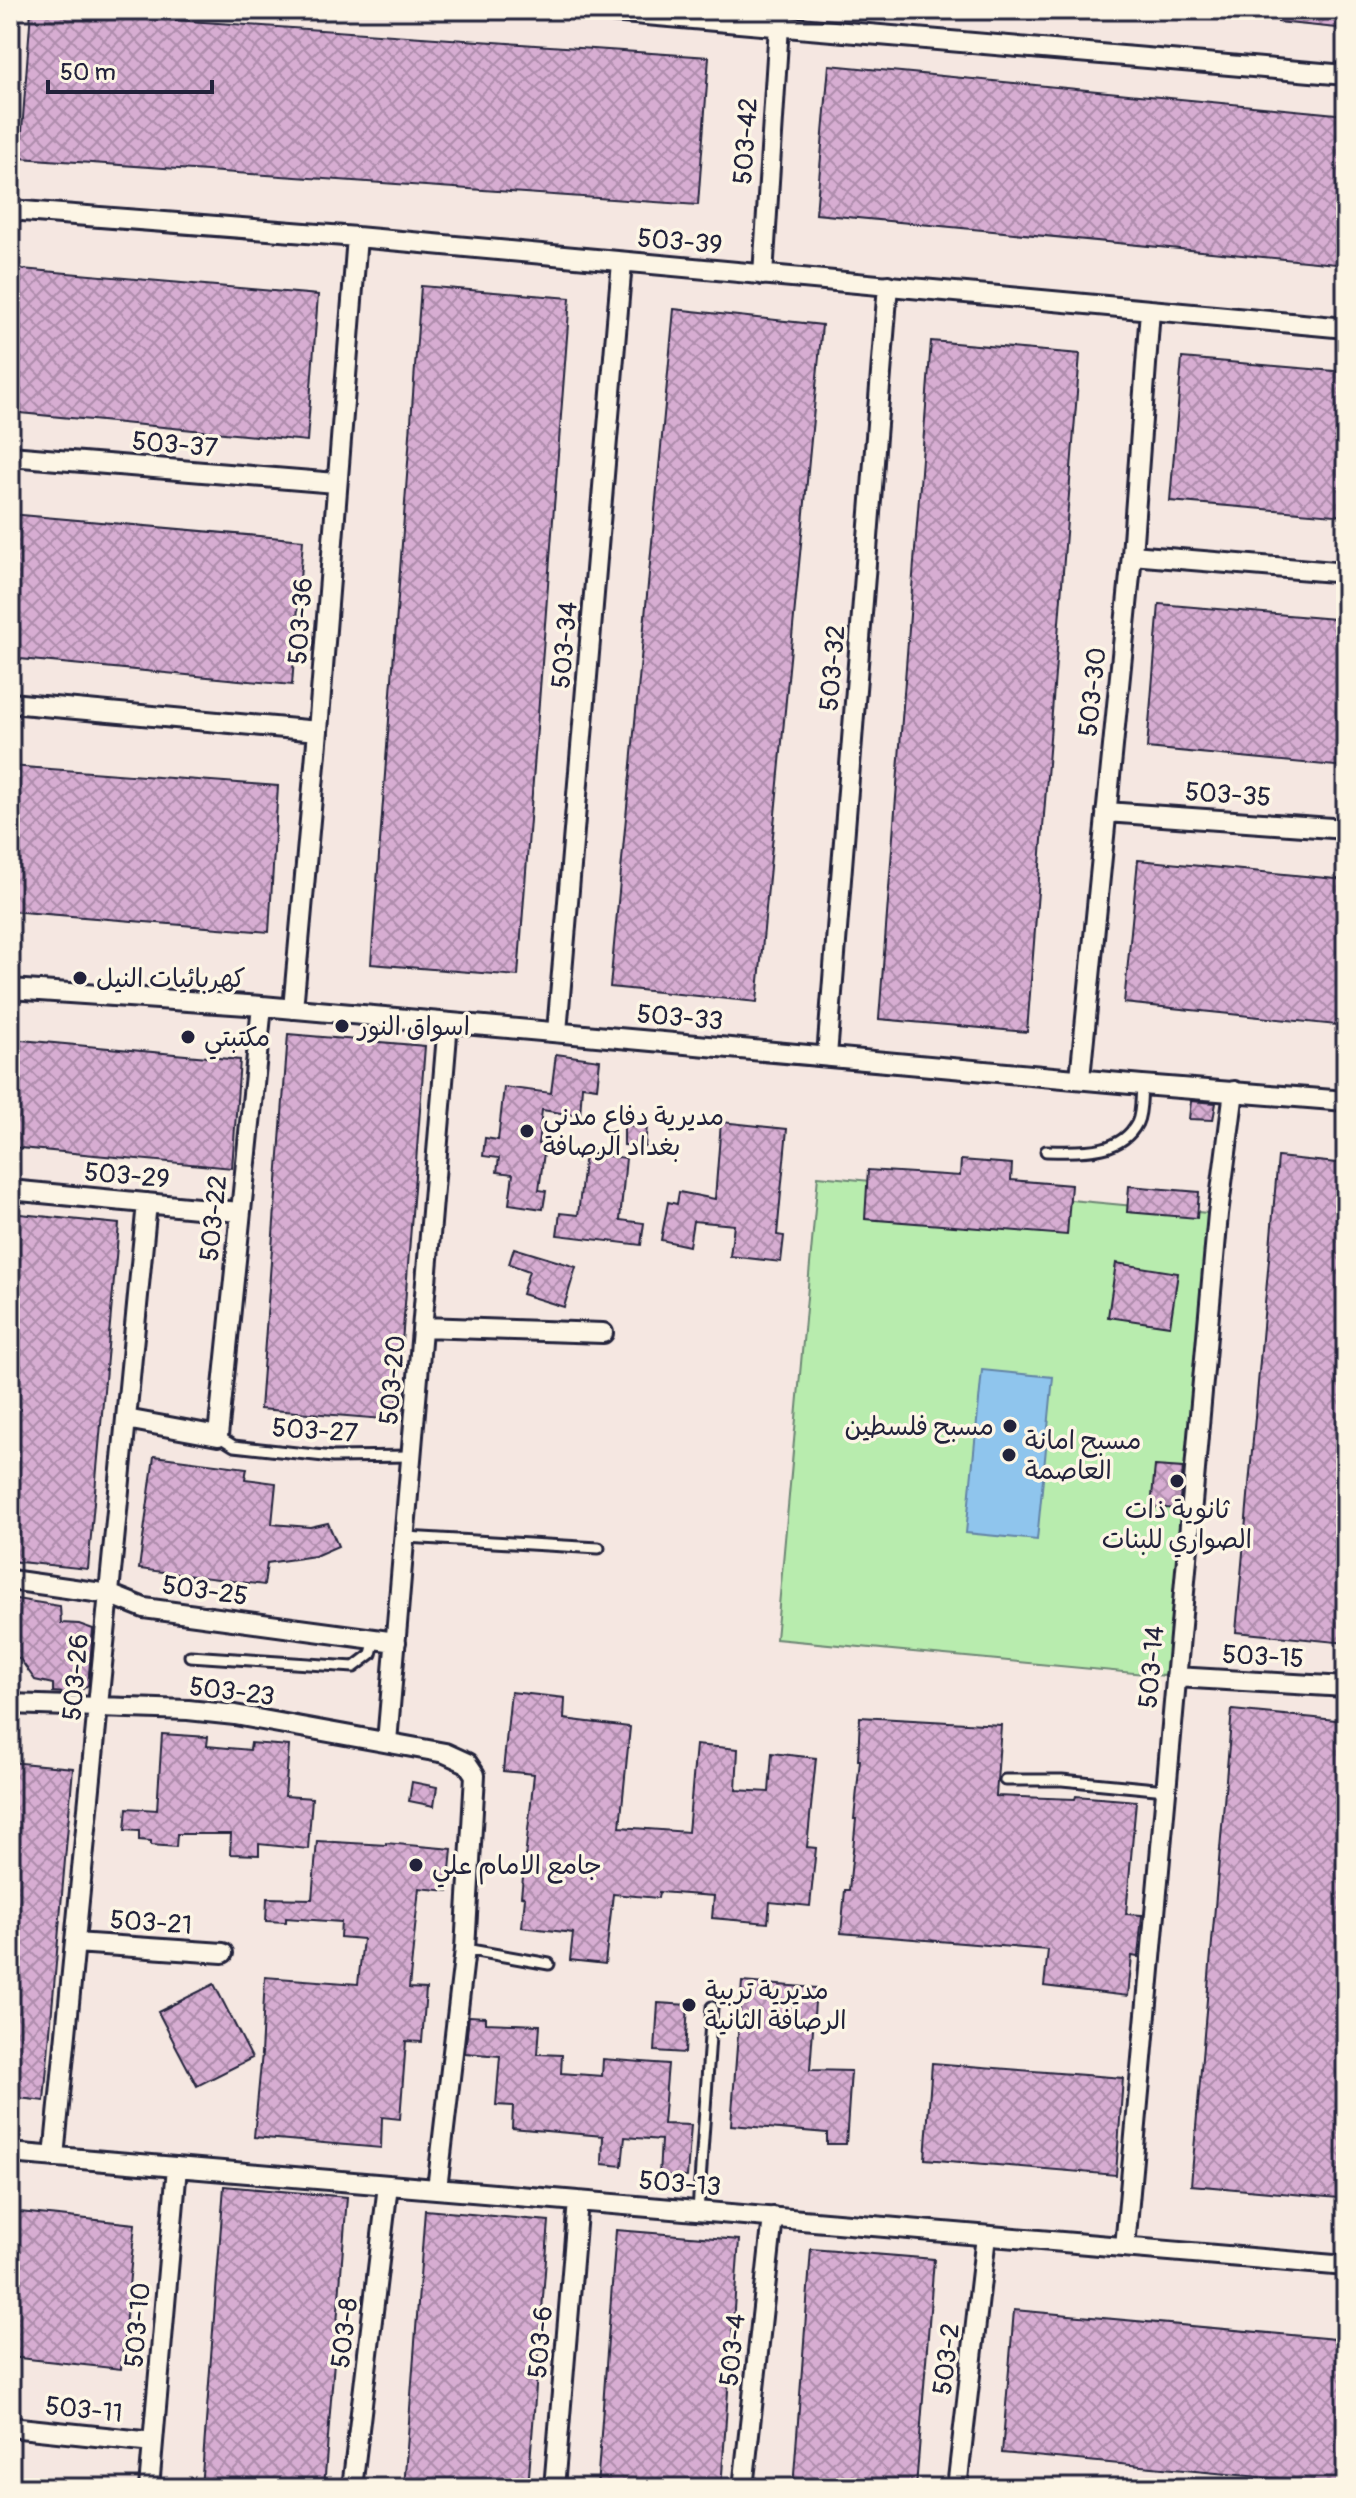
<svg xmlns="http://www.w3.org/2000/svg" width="1356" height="2498" font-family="Pangolin,'Playpen Sans Arabic',sans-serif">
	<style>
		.pitch { fill: #b8ecae; stroke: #6d8774; stroke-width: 2 }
		.water { fill: #8fc5ed; stroke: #6384a6; stroke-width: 2 }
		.building { fill: url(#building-cross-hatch); stroke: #22223b; stroke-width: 2 }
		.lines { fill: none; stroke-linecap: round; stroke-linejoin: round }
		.service-casing { stroke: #22223b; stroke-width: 15 }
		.minor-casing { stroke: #22223b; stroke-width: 24 }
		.service { stroke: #fcf5e5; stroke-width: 9 }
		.minor { stroke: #fcf5e5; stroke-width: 18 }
		.poi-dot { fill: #22223b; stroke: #fcf5e5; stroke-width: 3 }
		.labels { text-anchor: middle; stroke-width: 7; stroke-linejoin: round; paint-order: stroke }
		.street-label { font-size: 26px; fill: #22223b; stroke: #fcf5e5 }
		.poi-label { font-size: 26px; fill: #22223b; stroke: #fcf5e5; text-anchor: start }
	</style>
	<defs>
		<pattern id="building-cross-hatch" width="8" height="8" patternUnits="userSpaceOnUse" patternTransform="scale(2)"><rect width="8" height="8" fill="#d7add2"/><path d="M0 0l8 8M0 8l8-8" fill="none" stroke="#ae8cac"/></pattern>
	</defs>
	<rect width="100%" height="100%" fill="#f5e7e1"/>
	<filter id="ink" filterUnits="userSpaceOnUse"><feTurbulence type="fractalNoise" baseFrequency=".0125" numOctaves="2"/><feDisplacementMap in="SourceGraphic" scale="16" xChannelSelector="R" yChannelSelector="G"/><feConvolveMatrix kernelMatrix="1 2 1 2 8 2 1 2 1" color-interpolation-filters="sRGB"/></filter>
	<g filter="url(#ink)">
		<path class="pitch" d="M818,1176L1218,1214L1176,1677L776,1639Z"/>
		<path class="water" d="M982,1370L1053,1377L1037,1540L966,1533Z"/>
		<path class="building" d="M31,10L709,57L698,205L20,158Z
			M1278,10H1346V29L1278,22Z
			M829,65L1346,115V265L816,214Z
			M10,268L318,295L307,441L10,412Z
			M421,286L570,298L518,976L371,964Z
			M674,309L822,325L757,1002L610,987Z
			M931,341L1080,354L1027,1032L879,1019Z
			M1182,358L1346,372V516L1170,501Z
			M10,514L303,540L292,685L10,658Z
			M1159,604L1346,620V767L1147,748Z
			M10,766L278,786L269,932L10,911Z
			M1138,860L1346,880V1026L1124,1003Z
			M288,1034L425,1046L396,1420L260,1409Z
			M10,1039L240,1060L232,1168L10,1147Z
			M556,1054L600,1060L597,1088L582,1086L580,1116L542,1110L538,1144L545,1145L539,1190L546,1191L543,1209L509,1204L513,1174L497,1172L499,1158L483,1156L485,1138L498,1140L504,1087L551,1093Z
			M1191,1101L1216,1103L1213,1120L1189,1119Z
			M721,1122L787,1129L777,1235L784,1236L781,1262L730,1256L734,1225L693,1221L689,1246L661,1240L668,1202L677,1204L679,1192L715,1199Z
			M624,1125L647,1126L645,1146L624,1145Z
			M585,1153L626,1158L620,1220L644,1223L641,1245L557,1235L560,1213L578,1215Z
			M1278,1157L1346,1164V1643L1236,1632Z
			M961,1160L1012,1164L1011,1180L1071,1185L1067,1235L865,1219L868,1170L960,1176Z
			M1129,1186L1199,1192L1197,1218L1127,1212Z
			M10,1213L119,1224L88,1569L10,1561Z
			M514,1248L576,1267L564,1307L522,1294L529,1271L509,1264Z
			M1116,1263L1178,1273L1170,1326L1108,1317Z
			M154,1456L247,1468L245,1479L276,1483L272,1524L310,1527L328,1523L338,1546L315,1556L267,1563L264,1585L139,1569Z
			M1155,1466L1183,1468L1179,1509L1151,1507Z
			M10,1598L60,1606L61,1623L79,1624L93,1629L88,1685L76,1694L53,1692V1684L35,1680L20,1659L10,1655Z
			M511,1692L565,1698L564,1719L630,1727L620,1827L688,1832L696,1745L738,1749L736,1790L769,1792L772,1753L816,1758L807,1847L816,1848L810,1906L770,1902L768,1923L712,1918L714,1896L659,1892L658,1898L613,1894L605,1964L570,1960L573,1933L522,1927L525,1897L521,1896L534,1774L503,1771Z
			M1232,1710L1346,1721V2111L1338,2198L1191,2185Z
			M860,1717L1001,1725L996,1796L1075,1799L1076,1796L1136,1801L1126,1914L1142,1915L1138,1957L1132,1956L1128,1996L1044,1986L1048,1950L841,1933L845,1890H849L856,1819H854L860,1760H858Z
			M162,1734L208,1737L207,1746L250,1750L251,1743L289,1746L285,1796L312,1798L308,1849L259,1844V1855L230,1854L231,1834H177L176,1847L151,1845V1841L139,1840V1831L125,1830L127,1808L157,1810Z
			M10,1762L73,1768L44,2101L10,2097Z
			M412,1782L437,1787L434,1806L409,1801Z
			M317,1841L386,1845V1843L452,1849L448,1891L419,1888L409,1988L426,1989L422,2042L406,2041L400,2119L382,2117L381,2148L254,2137L262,2053L261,2054L265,1977L358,1984L363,1939L340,1937L341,1922L286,1918V1922L266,1921L267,1898L312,1899Z
			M742,1982L816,1988L810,2070L851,2071L846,2144H827V2133L731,2125Z
			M214,1984L252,2058L197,2086L158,2012Z
			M658,2003L688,2005L685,2053L655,2051Z
			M469,2016L485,2017V2023L540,2025L538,2054L562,2055L561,2073L602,2076L603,2059L668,2064L663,2124L691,2125L687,2177L659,2175L661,2140L625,2137L622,2166L602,2164L603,2136L512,2128L513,2106L496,2105L500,2056L465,2053Z
			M932,2063L1123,2078L1116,2175L925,2159Z
			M224,2186L347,2197L324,2488H201Z
			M425,2210L549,2221L528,2488H404Z
			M10,2211L135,2224L121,2369L10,2357Z
			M616,2230L739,2240L721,2488H597Z
			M811,2249L934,2259L916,2488H793Z
			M1014,2310L1346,2340V2485L1002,2453Z"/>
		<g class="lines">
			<g class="service-casing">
				<path id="service" d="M1046,1151C1077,1151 1120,1156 1137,1123C1142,1113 1141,1096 1142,1085
					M218,1436L234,1446L333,1457L412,1456
					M405,1537L599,1548
					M190,1656L354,1667L371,1654L375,1639
					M1005,1780H1062L1166,1790
					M465,1949L549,1964
					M698,2211L712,2007"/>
			</g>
			<g class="minor-casing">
				<path id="minor" d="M588,10L1346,75
					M10,210L357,237L1346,328
					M763,275L780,10
					M10,456L336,483
					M1132,555L1346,573
					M10,703L318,731
					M1106,812L1346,829
					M10,989L262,1006L1142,1085L1346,1101
					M293,1009L318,731L357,237
					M557,1032L622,262
					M827,1056L888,285
					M1080,1078L1132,555L1150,310
					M10,1190L239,1212
					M423,1327L603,1333
					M126,1419L218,1436L262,1006
					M10,1580L109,1594L144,1608L396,1642
					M1176,1677L1346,1687
					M10,1704L188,1710L235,1715L445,1753L467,1763L475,1775L465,1949L437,2189
					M387,1742L448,1023
					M75,1943L223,1953
					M10,2153L1346,2266
					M54,2157L147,1203
					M1125,2247L1218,1214L1234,1091
					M10,2427L153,2442
					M149,2488L177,2167
					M352,2488L388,2185
					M554,2488L578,2201
					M743,2488L773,2217
					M957,2488L986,2236"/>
			</g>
			<use href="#service" class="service"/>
			<use href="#minor" class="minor"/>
		</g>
	</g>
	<g class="poi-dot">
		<circle cx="80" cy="978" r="8"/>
		<circle cx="342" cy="1026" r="8"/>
		<circle cx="188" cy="1037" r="8"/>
		<circle cx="527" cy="1131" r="8"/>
		<circle cx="1010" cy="1426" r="8"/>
		<circle cx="1009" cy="1455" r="8"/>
		<circle cx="1177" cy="1481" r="8"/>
		<circle cx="416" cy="1865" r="8"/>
		<circle cx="689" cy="2005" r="8"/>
	</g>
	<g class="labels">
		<g class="street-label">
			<text transform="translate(745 141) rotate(-86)" y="9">503-42</text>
			<text transform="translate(680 241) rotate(5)" y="9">503-39</text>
			<text transform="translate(175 444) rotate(5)" y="9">503-37</text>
			<text transform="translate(300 621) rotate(-86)" y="9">503-36</text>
			<text transform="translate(564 645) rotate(-85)" y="9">503-34</text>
			<text transform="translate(832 668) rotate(-85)" y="9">503-32</text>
			<text transform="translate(1092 692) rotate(-84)" y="9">503-30</text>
			<text transform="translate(1228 794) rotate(4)" y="9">503-35</text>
			<text transform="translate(680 1017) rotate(5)" y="9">503-33</text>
			<text transform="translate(127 1175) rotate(5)" y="9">503-29</text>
			<text transform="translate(213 1218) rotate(-84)" y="9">503-22</text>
			<text transform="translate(392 1380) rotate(-85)" y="9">503-20</text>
			<text transform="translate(315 1430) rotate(4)" y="9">503-27</text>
			<text transform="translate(205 1590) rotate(8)" y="9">503-25</text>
			<text transform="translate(1263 1656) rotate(3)" y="9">503-15</text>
			<text transform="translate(1151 1667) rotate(-85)" y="9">503-14</text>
			<text transform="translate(75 1677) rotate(-85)" y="9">503-26</text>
			<text transform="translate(232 1691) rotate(7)" y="9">503-23</text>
			<text transform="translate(151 1922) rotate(4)" y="9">503-21</text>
			<text transform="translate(680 2183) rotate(5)" y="9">503-13</text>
			<text transform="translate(137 2325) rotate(-85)" y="9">503-10</text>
			<text transform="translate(344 2333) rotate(-83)" y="9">503-8</text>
			<text transform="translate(540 2342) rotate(-85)" y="9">503-6</text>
			<text transform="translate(732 2350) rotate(-84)" y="9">503-4</text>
			<text transform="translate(946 2359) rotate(-83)" y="9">503-2</text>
			<text transform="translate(84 2409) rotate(6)" y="9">503-11</text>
		</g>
		<g class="poi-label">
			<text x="96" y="987">كهربائيات النيل</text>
			<text x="358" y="1035">اسواق النور</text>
			<text x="204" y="1046">مكتبتي</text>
			<text x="543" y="1125">مديرية دفاع مدني<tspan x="543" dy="30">بغداد الرصافة</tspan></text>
			<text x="994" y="1435" text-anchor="end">مسبح فلسطين</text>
			<text x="1025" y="1449">مسبح امانة<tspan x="1025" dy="30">العاصمة</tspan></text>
			<text x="1177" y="1518" text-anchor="middle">ثانوية ذات<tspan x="1177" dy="30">الصواري للبنات</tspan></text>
			<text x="432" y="1874">جامع الامام علي</text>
			<text x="705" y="1999">مديرية تربية<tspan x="705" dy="30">الرصافة الثانية</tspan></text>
		</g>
	</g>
	<rect width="1356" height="2498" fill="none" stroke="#fcf5e5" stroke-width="40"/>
	<rect x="20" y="20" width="1316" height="2458" fill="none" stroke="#22223b" stroke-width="3" filter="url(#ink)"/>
	<path d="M48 80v12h164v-12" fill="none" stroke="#22223b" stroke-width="4"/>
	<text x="60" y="80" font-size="24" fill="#22223b" stroke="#fcf5e5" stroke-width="6" paint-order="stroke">50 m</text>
</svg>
